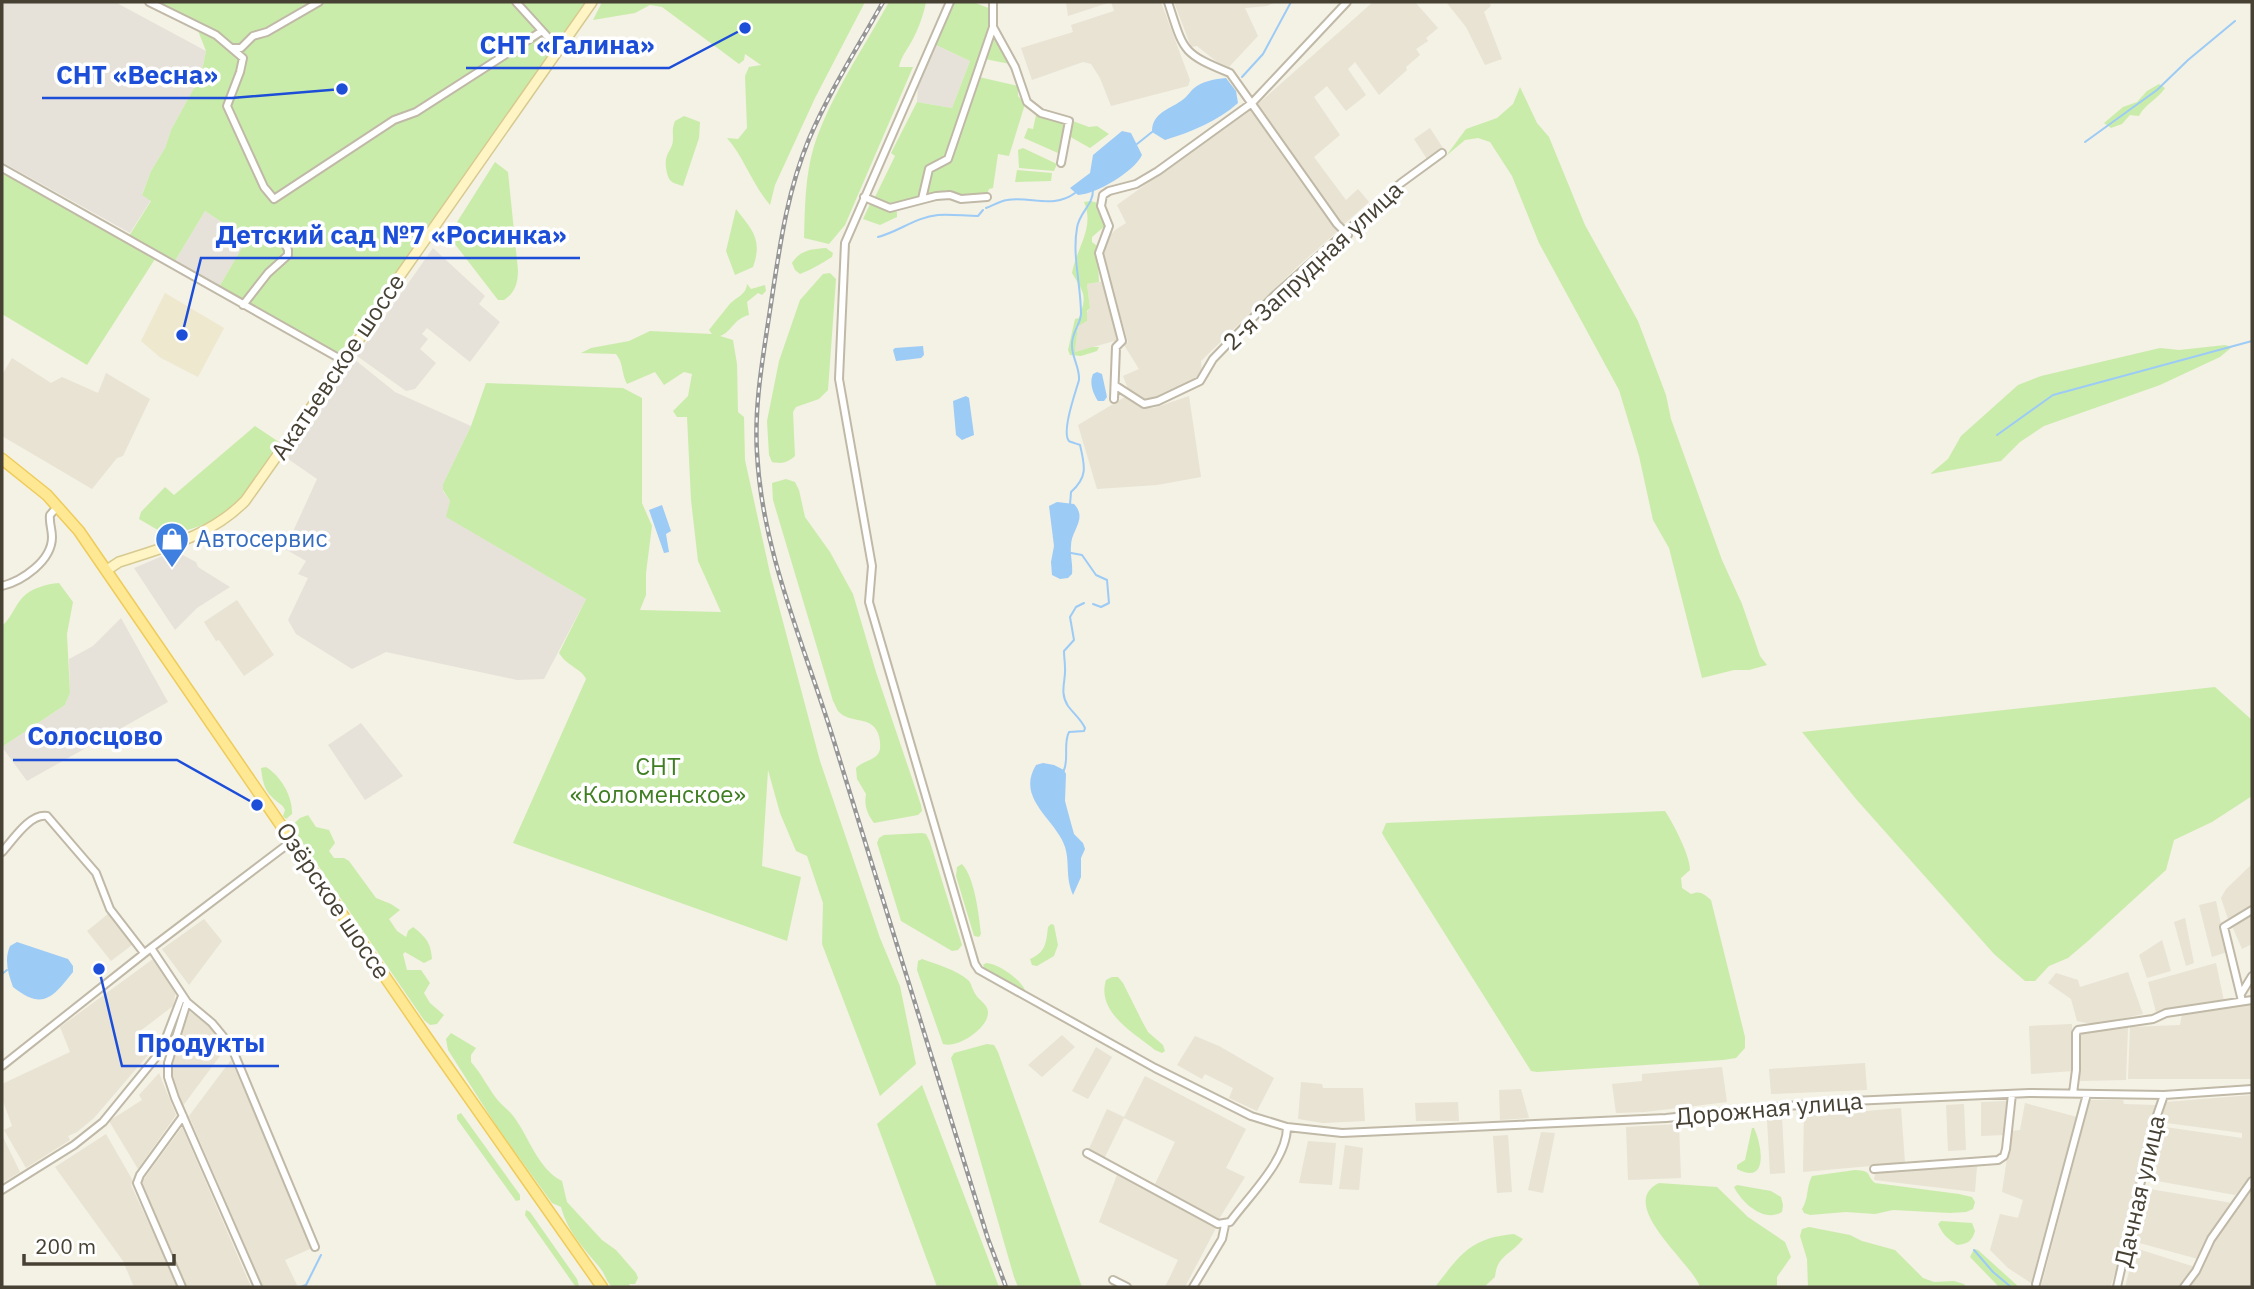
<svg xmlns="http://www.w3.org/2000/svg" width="2254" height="1289" font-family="'IBM Plex Sans',sans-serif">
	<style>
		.residential { fill: #e8e3d3 }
		.industrial { fill: #e6e2da }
		.education { fill: #eee8ce }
		.green { fill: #caecaa }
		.water { fill: #9ccbf6 }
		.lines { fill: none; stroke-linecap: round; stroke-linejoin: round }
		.stream { stroke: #9ccbf6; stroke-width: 2 }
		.minor-casing { stroke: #c0b9a7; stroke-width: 10 }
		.secondary-casing { stroke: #d7ca91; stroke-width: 12 }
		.primary-casing { stroke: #eecc5a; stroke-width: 13 }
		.minor { stroke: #fff; stroke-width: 6 }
		.secondary { stroke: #fff5c4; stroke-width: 9 }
		.primary { stroke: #ffe893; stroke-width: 10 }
		.rail-casing { stroke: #969696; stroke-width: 4.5 }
		.rail { stroke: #fff; stroke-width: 2; stroke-dasharray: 5; stroke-linecap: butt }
		.labels { text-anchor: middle; stroke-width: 7; stroke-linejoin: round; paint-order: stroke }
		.street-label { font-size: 24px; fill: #474134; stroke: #fff }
		.shop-label { font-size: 24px; fill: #366cbe; stroke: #fff; text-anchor: start }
		.park-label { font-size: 24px; fill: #3f7e22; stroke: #fff }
		.leader { fill: none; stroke: #1d4ed8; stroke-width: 2.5 }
		.callout-dot { fill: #1d4ed8; stroke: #fff; stroke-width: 2.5 }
		.callout-label { font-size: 26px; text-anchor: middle; font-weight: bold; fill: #1d4ed8; stroke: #fff; stroke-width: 7; stroke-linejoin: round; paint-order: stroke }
	</style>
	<rect width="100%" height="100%" fill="#f4f1e5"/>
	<path class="residential" d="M1066,2H1161L1190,80L1188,86L1111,106L1100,78L1091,64L1083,62L1032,80L1021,48L1073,32L1071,25L1114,11L1111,2L1068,16Z
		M1174,2H1276L1267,6L1245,8L1258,36L1229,67L1217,62L1197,46L1191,47Z
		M1373,2H1415L1438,28L1426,38L1428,41L1416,49L1420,55L1406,67L1407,70L1379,95L1355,62L1348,69L1366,95L1346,111L1327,86L1314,97L1340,135L1314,157L1346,200L1358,189L1369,202L1343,225L1279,140L1258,104Z
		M1446,2H1489L1491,6L1484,12L1502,59L1485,65L1466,27Z
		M1254,107L1338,231L1296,268L1201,361L1202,375L1154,400H1144L1128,389L1123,376L1139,369L1124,345L1128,342L1102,251L1107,239L1115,230L1126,223L1117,205Z
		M1430,128L1443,148L1427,159L1414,139Z
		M1105,281L1118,340L1075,352L1078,326L1090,308L1087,284Z
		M12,358L51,383L62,377L98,393L106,373L150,399L123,456L117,458L92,489L2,436V375Z
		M1189,396L1201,477L1157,485L1097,489L1078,425L1125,397L1141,408H1154Z
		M237,600L274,655L244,676L219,640L216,641L204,622Z
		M2252,864V907L2228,919L2221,898L2226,889Z
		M2216,901L2227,952L2212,957L2199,905Z
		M108,914L132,945L111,961L87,931Z
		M2252,915V944L2242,949L2232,926Z
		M2185,918L2194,963L2186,966L2174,922Z
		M204,919L222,941L189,985L162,949Z
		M2162,940L2171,971L2147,978L2139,955Z
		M153,959L176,992L173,1006L135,1035L148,1055L94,1118L77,1132L68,1136L70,1140L26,1168L4,1130L12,1126L2,1098V1084L70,1052L60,1027Z
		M2216,963L2224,1001L2156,1012L2148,982Z
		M2128,972L2143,1014L2103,1023H2086L2077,1021L2071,999L2048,983L2056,973L2078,980L2080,987Z
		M2241,1005H2252V1079H2128L2130,1027L2180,1025L2182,1014Z
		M188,1010L218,1033L226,1048L182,1107L171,1079V1064Z
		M2072,1024L2073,1071L2031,1074L2029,1026Z
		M2128,1027L2126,1080L2080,1081L2079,1034L2086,1030Z
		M1062,1035L1075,1047L1042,1077L1028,1065Z
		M1195,1036L1219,1046L1274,1078L1257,1111L1229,1098L1233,1088L1205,1074L1202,1079L1177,1065Z
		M1096,1047L1112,1057L1088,1099L1072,1091Z
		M231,1060L312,1248L285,1260L297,1285L294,1287H263L189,1116Z
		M1865,1063L1867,1090L1771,1094L1769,1069Z
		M1722,1067L1727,1102L1645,1112L1616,1113L1612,1084L1642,1081V1074Z
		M159,1073L176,1115L138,1169L109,1121L142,1100L139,1095Z
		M1145,1076L1246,1129L1226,1168L1245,1177L1219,1219L1155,1184L1175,1142L1124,1118L1104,1159L1088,1151L1107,1109L1124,1117Z
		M1301,1082L1322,1084L1323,1088H1363L1365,1121L1323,1123L1298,1119Z
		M1521,1089L1529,1118L1500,1120L1499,1090Z
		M2252,1095V1174L2235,1195L2146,1179L2154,1151L2151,1150L2158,1126L2242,1138V1133L2159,1122L2166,1102Z
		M2090,1100H2123L2124,1104L2156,1105L2118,1266L2110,1287H2041Z
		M2007,1101L2004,1135L1981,1136V1102Z
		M1458,1102L1459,1121H1416L1415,1103Z
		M2025,1103L2077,1117L2031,1283L2008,1268L1990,1250L2000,1214L2018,1218L2023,1200L2002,1192L2011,1131L2020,1130Z
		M1964,1104L1966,1150L1948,1151L1946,1105Z
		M1842,1107L1843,1113L1901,1108L1905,1163L1803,1172L1804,1111Z
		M1782,1117L1785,1173L1770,1174L1767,1119Z
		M1679,1124L1681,1178L1628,1180L1626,1127Z
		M182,1127L201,1171L251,1287H187L141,1183Z
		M1541,1132L1555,1133L1543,1193L1528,1190Z
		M106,1134L133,1181L131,1185L178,1287H134L123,1261L55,1167Z
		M2,1135L20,1172L2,1183Z
		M1508,1135L1512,1192L1497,1193L1493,1136Z
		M1308,1141L1336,1143L1332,1185L1299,1183Z
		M1345,1145L1363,1148L1359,1190L1339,1189Z
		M1977,1166L1975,1192L1874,1180L1875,1173Z
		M1117,1175L1216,1228L1185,1287H1165L1178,1260L1099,1222Z
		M2252,1187V1287H2188L2201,1270L2217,1236Z
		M2144,1188L2232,1203L2210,1233L2198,1259L2132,1241Z
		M2135,1248L2195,1267L2178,1287H2125Z"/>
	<path class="industrial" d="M2,2H115L206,51L201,75L171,130L165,148L151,171L142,194L151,200L130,233L2,162Z
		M936,45L970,61L952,108L917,102L918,85Z
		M205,211L247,239L219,287L175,261Z
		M433,248L485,296L479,304L500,322L470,362L427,328L422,334L428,339L420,349L436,363L415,389L406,391L357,356Z
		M354,359L395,392L471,426L443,484V491L450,501L447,517L586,599L544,679L517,680L386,652L352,669L296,634L288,620L308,578L298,574L306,561L285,549L317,479L288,459L290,453Z
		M172,552H177L196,562L198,567L230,587L197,608L175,630L134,568Z
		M121,618L168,702L27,781L2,747L65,705L70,693L69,659L93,646Z
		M361,723L403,776L365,800L328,745Z"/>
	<path class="education" d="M165,293L224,328L198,377L161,358L141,341Z"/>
	<path class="green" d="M149,2H587L339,354L219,287L247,239L205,211L175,261L129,236L151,201L142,195L151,171L165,148L171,130L201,75L206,51L195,23Z
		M602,2H865L815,98L775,185L770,205C752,184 745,159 727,138L738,139L747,128L745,76L749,67L761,65L745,54L744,60L739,64L662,7L650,5L635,13L593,20Z
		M889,2H926C923,17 917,33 909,46C904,54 901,58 899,67H913L845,225L829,244L804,238C805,207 805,176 814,146C831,95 863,49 889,2Z
		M955,2H973L991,9L990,27L947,156L931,163L920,198L892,205L875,197L895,156L891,153L917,102L952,108L970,61L936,45Z
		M993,38L998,39L1010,64L985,59Z
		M979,77L1018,86V96L1025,104L1009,156L998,154L993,188L989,189L987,194L963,198V195L949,193L926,197V190L932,171L946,165L950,158Z
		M2159,84L2165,88C2157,100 2145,104 2139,116L2130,115L2122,124L2111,128L2104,123L2123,107L2137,102L2147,91Z
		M1520,87L1537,123L1549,137L1585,225L1638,321L1666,395L1671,419L1722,560L1742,604L1760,656L1767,665L1749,670H1734L1702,678L1669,548L1653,520L1639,456L1619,390L1539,243L1512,176L1490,142L1478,138L1465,140L1446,156L1466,129L1497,118L1513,104Z
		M1036,115L1066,122L1060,151L1058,153L1024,138L1028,128L1033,129Z
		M684,116L700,122L699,138L683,186C674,183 669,183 667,173C662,152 673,152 673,139C673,131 672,129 675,121Z
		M1070,120L1089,127L1097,126L1109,134L1090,148L1067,135Z
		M1023,148L1057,164L1054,171L1019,168L1018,150Z
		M495,162L508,172L518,270C518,283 515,293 504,300H498L451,239L452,230Z
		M1017,170L1052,173L1051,181L1015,182Z
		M2,171L155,259L87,365L2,314Z
		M1091,201L1098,203L1106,225L1092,237V242L1097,246L1099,282L1087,284L1090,308L1087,311V321L1078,326L1075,352L1092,347H1099L1097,351L1081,356L1070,355L1068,350L1075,319L1079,318C1088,294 1083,292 1072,273C1077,247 1095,227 1084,202Z
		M870,204L897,212V217L880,225L863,219Z
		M736,209C752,230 763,239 753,267L735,275L726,251Z
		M826,248L833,253L832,257C822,263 811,270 800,274L795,270L792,263C800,250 812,249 826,248Z
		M830,273L836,279L828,390L819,399L796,407L793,412L795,456C787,463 782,464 772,462L769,455L767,421L779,361L800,300L823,274Z
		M747,284L751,289L765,285L766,291L762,295L758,293L747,302L749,315C733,319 732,332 720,336L733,340L737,364L738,412L744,417L745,460L770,573L820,761L880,938L900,986L916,1064L880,1096L822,944L823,903L807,856L796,851L780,813L768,770L762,866L801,877L787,941L513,843L586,679C581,668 568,667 559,653L586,599L446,517L450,501L443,490V484L471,426L486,383L623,388L642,398V503L652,526L646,573V595L640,610L721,612L698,561L691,500L687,417H677L673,411L688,396L692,374L684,372L664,385L655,372L627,384C621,373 624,364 616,354L581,353L591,348L629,341L650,331L712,334L709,330C715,322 722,314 728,306C735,297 746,296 747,284Z
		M2225,345L2232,347L2220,357L2160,385L2044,426L2020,442L2001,461L1930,474L1948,459L1961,436L2018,385L2041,376L2160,348L2179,350Z
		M255,426L282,444C267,466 252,494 230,510C213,524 189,529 168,536L139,519L141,512L165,487L174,495Z
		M786,479L795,482L799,490L805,517L830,552L853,594L876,672L921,805L922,811L918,815L874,823C867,814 864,805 866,794L857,779L856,768C862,761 876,760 879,752C881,748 880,741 879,736C873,714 850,725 838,711C836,708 835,704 833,701L773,500L772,483Z
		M59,583L73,602L67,634L70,693L65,705L2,747V626C12,617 14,607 22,598C31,588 47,584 59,583Z
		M2215,687L2252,720V796L2212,822L2174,840L2166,870L2088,941L2068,958L2049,966L2035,981H2025L1994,954L1856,799L1802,732Z
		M266,767C281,776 293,797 292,814L286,819L283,816L285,810C282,803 277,803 272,797C264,790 262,778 261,768Z
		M1665,811C1673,823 1690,855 1690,870L1681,878L1682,888L1691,894C1700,890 1704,894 1711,900L1745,1037V1048L1736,1058L1723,1060L1537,1072L1531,1071L1386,840L1382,833L1386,823Z
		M308,815L316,827L329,830L335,843L329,851L334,858H344L349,861L376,898L391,904L400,910L389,919L397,931L406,937L408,931L413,927C426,937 431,943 432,959L424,963L405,952L403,954L407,970H421L430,983L424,993L430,1003L444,1015L437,1024L430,1025L424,1020L291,826L300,818Z
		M922,833L926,834L930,842L962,945L958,950L952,951L901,921L877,843L879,838L884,835Z
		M962,864C975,878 979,916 981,934L979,937L974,936L956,876L957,867Z
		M1051,924L1054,925L1058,945L1054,956L1037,966L1032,965L1030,959C1046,952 1046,943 1048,927Z
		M922,959C936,964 957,970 968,980C972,984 972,990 976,995C979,1000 988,1005 988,1012C989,1028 957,1049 943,1044L917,970L918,961Z
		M986,963C999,964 1020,979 1025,990L1023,992L985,969L983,965Z
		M1112,977H1118L1123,983L1142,1021L1148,1032L1163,1045L1165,1051L1162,1053L1155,1050C1134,1033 1096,1012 1106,980Z
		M451,1033L476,1048L471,1055V1062C481,1073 487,1086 496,1098C501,1105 509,1110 514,1117C529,1137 538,1169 562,1181L567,1202L602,1240L616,1250L636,1273L638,1278L635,1284H629L631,1287H612C606,1281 605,1274 600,1268C584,1248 568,1233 561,1207L552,1203L497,1127L448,1050L446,1039Z
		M987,1044L994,1045L998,1052L1082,1287H1018L1014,1277L951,1058L954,1053Z
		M922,1085L999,1287H937L877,1124Z
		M461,1113L520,1195V1200L516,1201L457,1119V1115Z
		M1752,1128H1754C1762,1145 1769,1186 1737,1169V1165L1745,1160Z
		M1855,1170C1873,1171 1865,1174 1875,1183L1959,1194L1972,1197L1975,1202L1973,1209L1966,1212L1950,1213L1893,1210L1875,1214L1846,1212L1810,1215L1804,1213L1802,1209C1809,1198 1806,1187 1812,1176Z
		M1659,1183L1717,1187L1748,1217L1785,1242L1791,1257L1777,1277V1287H1700C1693,1264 1615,1204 1659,1183Z
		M1737,1185L1771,1191L1781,1197L1783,1205L1782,1212C1764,1223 1742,1203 1734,1187Z
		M526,1210L530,1212L577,1279L579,1286H575L525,1215Z
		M1941,1221L1972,1223L1975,1231C1972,1241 1968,1244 1957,1245C1948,1239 1943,1235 1938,1224Z
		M1809,1227L1850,1235L1862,1241L1895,1250L1923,1278L1934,1282L1954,1281L1964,1284L1966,1287H1808L1807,1259L1800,1236L1802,1229Z
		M1514,1234L1523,1239C1511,1255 1497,1255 1495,1277L1484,1287H1435C1461,1254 1470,1238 1514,1234Z
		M1974,1249L1978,1250L2019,1287H1999L1970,1257Z"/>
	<path class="water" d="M1226,78L1236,91L1238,103C1218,121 1191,132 1165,140L1152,132C1152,113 1168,110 1181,101C1187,97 1189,93 1193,89C1202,81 1215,79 1226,78Z
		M1122,131L1131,133L1142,155C1134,172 1096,194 1078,195L1070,188L1090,173L1093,155Z
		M923,346L924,355L921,358L896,361L893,350L895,348Z
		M1097,372L1102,374L1107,397L1104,401H1098C1093,393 1089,383 1093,374Z
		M966,396L969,398L974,435L962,440L956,435L953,401Z
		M1057,502L1074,504C1088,519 1071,530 1071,546C1070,555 1073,564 1072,574L1068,578L1060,579L1052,575L1051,562L1054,546L1049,506Z
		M662,505L671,531L666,534L669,552L664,553L649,510Z
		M1043,763L1054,765L1064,770L1066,774L1065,801L1069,816L1074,834L1083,843L1085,849L1081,858V877L1073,895C1065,876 1070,863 1065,847C1057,820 1015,799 1036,765Z
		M17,942L68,959L73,966V972C53,997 43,1011 13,987C8,973 4,960 10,946Z"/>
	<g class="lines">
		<path class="stream" d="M1242,77L1263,54L1291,2
			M2085,142L2157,90L2188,60L2235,21
			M1137,144L1152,132
			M986,208C992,206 1000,201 1007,200C1030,196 1054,209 1075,193
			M878,237C898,232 916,217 938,215C951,214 965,216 978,216L983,210
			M1997,435L2053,395L2252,341
			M1070,505L1071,492C1088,477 1085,466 1080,445C1078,444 1070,442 1069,441C1061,432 1076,391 1079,380C1080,367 1071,356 1072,344C1072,332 1081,323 1081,314C1081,285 1072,256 1077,228C1079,212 1093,206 1093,190
			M1071,553L1082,555L1096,575L1107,580L1109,603L1101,607L1093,604
			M1064,770C1069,758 1063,744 1069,732L1084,731L1085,728C1081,719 1074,714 1068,706C1059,692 1066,681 1065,668C1065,662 1064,657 1064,651L1074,640L1070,617L1076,607L1084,603
			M2,974L7,970
			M1974,1250L1993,1272L2011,1287
			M301,1287L306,1285L321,1255"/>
		<g class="minor-casing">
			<path id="minor" d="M149,2L216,35L243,58L240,72L227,106L264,187L274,199L394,120L416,112L542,31
				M516,2L556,46
				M950,2L845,243L839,379L872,566L869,602L975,964L979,970L1155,1068L1251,1116L1287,1127L1342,1133L1666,1118L1830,1102L2029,1093L2164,1095L2252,1089
				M993,2V27L1015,67L1027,102L1041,113L1069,121L1061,163
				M1168,2C1184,51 1181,53 1230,73L1337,224L1348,235
				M233,48H241L253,36L267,32L319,2
				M2,168L344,361
				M864,197L890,208L936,196L950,195L961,199L987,197
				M922,199L929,169L948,159L993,27
				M243,305L268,273L288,255V250L279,232
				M1116,386L1144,404L1158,401L1200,381L1213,359L1274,296L1401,183L1442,153
				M1114,399L1116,347L1122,341L1099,253L1109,226L1101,206L1103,195L1109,191L1136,184L1158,171L1252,103L1347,2
				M2,586C22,581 52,561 52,537C52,529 49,523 50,515L58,506
				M2,852C13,840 30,813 47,816L96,873L110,909L144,953
				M151,948L187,1002L212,1023L231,1046L315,1247
				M2241,994L2252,976
				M2242,1001L2224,927L2252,910
				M187,1002L168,1063V1077L175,1098L258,1287
				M2,1066L151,948L292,841
				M2073,1093L2076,1070V1033L2078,1030L2153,1019L2166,1013L2252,1000
				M1087,1153L1218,1224L1230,1222C1249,1196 1287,1160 1287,1127
				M1874,1169L1998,1160L2004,1156L2006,1149L2012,1094
				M2,1190L74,1145L103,1122L161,1051L182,996
				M1113,1280L1127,1287
				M2036,1284L2087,1094
				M182,1287L137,1183L140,1175L183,1116
				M1193,1287L1222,1239L1225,1225
				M2117,1287L2154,1124L2164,1095
				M2184,1287L2196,1271L2211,1239L2252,1181"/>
		</g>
		<g class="secondary-casing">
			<path id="secondary" d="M107,570L119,562C165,547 211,536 245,501L344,361L385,302L390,290L592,2"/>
		</g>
		<g class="primary-casing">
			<path id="primary" d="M2,459L47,495L79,531L425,1035L602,1287"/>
		</g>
		<use href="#minor" class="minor"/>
		<use href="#secondary" class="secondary"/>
		<use href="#primary" class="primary"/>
		<g class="rail-casing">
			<path id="rail" d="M883,2C858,47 829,92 809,139C786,194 779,252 770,310C763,357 754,405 757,453C762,551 803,642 832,735C884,903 936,1071 988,1239L1006,1287"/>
		</g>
		<use href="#rail" class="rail"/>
	</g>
	<defs>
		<g id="shop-pin" transform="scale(1.75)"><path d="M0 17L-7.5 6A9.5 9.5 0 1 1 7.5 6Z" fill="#3f7fe0" stroke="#fff"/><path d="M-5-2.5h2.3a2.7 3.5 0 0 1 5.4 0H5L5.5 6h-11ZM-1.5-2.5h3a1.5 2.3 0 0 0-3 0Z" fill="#fff"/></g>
	</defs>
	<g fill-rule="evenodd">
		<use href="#shop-pin" x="172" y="539"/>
	</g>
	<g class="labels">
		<g class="street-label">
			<text transform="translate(1313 266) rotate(-43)" y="8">2-я Запрудная улица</text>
			<text transform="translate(338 367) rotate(-56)" y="8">Акатьевское шоссе</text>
			<text transform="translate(333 901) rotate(56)" y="8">Озёрское шоссе</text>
			<text transform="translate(1769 1109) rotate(-5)" y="8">Дорожная улица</text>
			<text transform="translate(2140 1191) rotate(-77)" y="8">Дачная улица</text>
		</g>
		<g class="shop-label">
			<text x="196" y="547">Автосервис</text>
		</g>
		<g class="park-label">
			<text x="658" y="775">СНТ<tspan x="658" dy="28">«Коломенское»</tspan></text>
		</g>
	</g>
	<path class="leader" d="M745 28L669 68H466M342 89L232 98H42M182 335L201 258H580M257 805L177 760H13M99 969L122 1066H279"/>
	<g class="callout-dot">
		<circle cx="745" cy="28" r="7"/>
		<circle cx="342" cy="89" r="7"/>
		<circle cx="182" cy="335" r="7"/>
		<circle cx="257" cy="805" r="7"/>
		<circle cx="99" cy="969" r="7"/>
	</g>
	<g class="callout-label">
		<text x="567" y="54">СНТ «Галина»</text>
		<text x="137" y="84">СНТ «Весна»</text>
		<text x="391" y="244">Детский сад №7 «Росинка»</text>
		<text x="95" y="745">Солосцово</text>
		<text x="201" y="1052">Продукты</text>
	</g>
	<rect width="2254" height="1289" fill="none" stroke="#474134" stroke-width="7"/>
	<path d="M24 1254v10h150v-10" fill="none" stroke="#474134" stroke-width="3.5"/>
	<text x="35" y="1254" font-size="21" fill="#474134" stroke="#ffffff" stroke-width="5" paint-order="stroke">200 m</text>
</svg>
